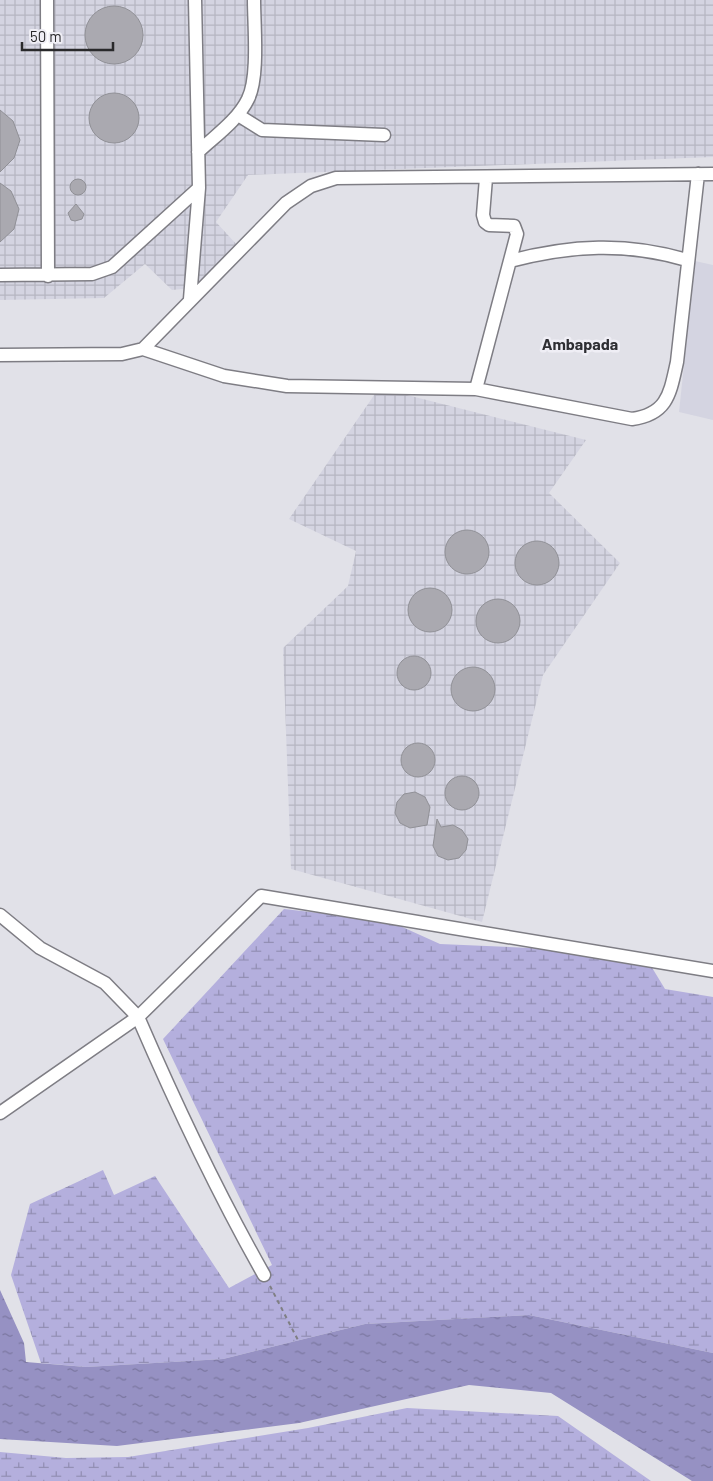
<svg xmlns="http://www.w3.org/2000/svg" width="713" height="1481" font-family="Barlow,sans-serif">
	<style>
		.built { fill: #d4d4e1 }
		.industrial { fill: url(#industrial-grid) }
		.wetland { fill: url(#wetland-marsh) }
		.water { fill: url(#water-ripples) }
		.building { fill: #aaa9b0; stroke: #909096 }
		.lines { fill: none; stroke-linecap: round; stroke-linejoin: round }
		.minor-casing { stroke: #7e7d84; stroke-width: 15 }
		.path { stroke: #7f7f83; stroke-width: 2; stroke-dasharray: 4 4; stroke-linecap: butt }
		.minor { stroke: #fff; stroke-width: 12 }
		.labels { text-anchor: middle; stroke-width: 5; stroke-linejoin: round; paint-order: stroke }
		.neighbourhood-label { font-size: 16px; font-weight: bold; fill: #2e2e33; stroke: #efeef5 }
	</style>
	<defs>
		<pattern id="industrial-grid" width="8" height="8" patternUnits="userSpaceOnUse" patternTransform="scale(1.25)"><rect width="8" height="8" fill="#d4d4e1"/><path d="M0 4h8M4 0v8" fill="none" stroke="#b6b6c1"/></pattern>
		<pattern id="wetland-marsh" width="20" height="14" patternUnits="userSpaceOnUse" patternTransform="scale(1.25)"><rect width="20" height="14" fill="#b4afdd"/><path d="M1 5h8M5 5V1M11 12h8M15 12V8" fill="none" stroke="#928eb3"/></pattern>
		<pattern id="water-ripples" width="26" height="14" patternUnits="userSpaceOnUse" patternTransform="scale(1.25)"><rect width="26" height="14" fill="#9691c3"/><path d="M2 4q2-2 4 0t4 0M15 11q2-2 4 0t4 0" fill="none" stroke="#7a769f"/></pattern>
	</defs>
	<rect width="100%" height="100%" fill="#e1e1e8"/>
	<path class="built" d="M695,261L713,265V420L679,412Z"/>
	<path class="industrial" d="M0,0H713V157L248,175L216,222L238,246L203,287L172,290L145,264L104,298L0,300Z
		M379,388L586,440L549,493L620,563L543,675L482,922L291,869L283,648L348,586L356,551L289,519Z"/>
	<path class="wetland" d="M284,909L389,921L440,944L553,949L651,966L665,989L713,997V1353L529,1315L365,1324L223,1359L86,1367L41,1363L11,1275L30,1204L103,1170L114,1195L155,1176L229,1288L272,1265L163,1039Z
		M407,1408L558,1416L651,1481H0V1452L66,1458L128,1457L308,1428Z"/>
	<path class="water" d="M0,1290L24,1343L26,1362L86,1367L223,1359L365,1324L529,1315L713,1353V1481H692L551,1393L469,1385L299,1423L117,1446L0,1439Z"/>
	<path class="building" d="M85 35a29 29 0 1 1 58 0a29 29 0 1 1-58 0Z
		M89 118a25 25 0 1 1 50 0a25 25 0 1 1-50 0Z
		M0,110L13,121L20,140L14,158L0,172Z
		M70 187a8 8 0 1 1 16 0a8 8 0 1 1-16 0Z
		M0,183L11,191L19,209L14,229L0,242Z
		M76,204L84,214L82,219L75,221L71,220L68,213Z
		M445 552a22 22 0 1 1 44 0a22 22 0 1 1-44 0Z
		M515 563a22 22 0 1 1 44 0a22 22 0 1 1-44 0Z
		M408 610a22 22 0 1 1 44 0a22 22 0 1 1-44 0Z
		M476 621a22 22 0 1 1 44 0a22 22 0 1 1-44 0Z
		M397 673a17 17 0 1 1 34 0a17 17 0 1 1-34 0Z
		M451 689a22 22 0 1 1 44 0a22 22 0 1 1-44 0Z
		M401 760a17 17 0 1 1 34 0a17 17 0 1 1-34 0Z
		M445 793a17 17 0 1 1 34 0a17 17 0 1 1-34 0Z
		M415,792L425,797L430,807L427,825L410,828L400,823L395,813L397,802L404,794Z
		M437,819L441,827L453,825L462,830L468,839L466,850L459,858L448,860L438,856L433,846Z"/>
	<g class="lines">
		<g class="minor-casing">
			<path id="minor" d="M47,0L48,276
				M238,115L262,130L384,135
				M198,152C215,136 238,120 248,99C259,77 254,26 254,0
				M510,261C571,245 626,242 687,260
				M0,275L92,274L112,267L199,188
				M190,299L199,188L195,0
				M143,349L286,203L311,186L336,178L713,174
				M0,355L122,354L143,349L224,376L287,386L476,389L632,419C668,414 670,393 677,362L698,174
				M476,389L517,234L514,226L489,225L485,222L483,215L486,178
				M0,915L40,948L105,983L138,1017L0,1113
				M264,1275C217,1192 176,1105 138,1017L261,896L713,971"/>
		</g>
		<path class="path" d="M270,1286L299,1342"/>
		<use href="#minor" class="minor"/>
	</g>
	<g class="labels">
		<g class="neighbourhood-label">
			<text x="580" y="350">Ambapada</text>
		</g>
	</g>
	<path d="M22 42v8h91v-8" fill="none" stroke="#29292b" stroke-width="2.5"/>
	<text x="30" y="42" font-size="15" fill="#29292b" stroke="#efeef5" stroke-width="4" paint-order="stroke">50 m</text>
</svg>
